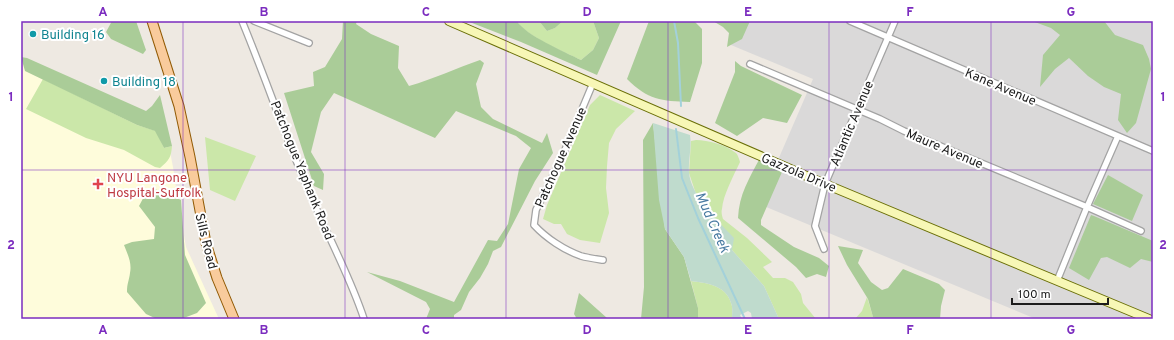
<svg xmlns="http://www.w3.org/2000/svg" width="1174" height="340" font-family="Overpass,sans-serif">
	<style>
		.residential { fill: #dad9d9 }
		.education { fill: #fefcdb }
		.grass { fill: #cbe7a9 }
		.forest { fill: #aacc98 }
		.wetland { fill: #bfdbcd }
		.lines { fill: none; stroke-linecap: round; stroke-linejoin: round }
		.stream { stroke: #a3d1da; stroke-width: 2 }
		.street-casing { stroke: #a3a3a3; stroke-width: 8 }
		.secondary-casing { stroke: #6a6f07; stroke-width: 10 }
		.primary-casing { stroke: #915a04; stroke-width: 11 }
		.street { stroke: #fff; stroke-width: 5.5 }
		.secondary { stroke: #f7f7b6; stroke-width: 8 }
		.primary { stroke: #f9cb9c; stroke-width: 9 }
		.grid { fill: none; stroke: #7b2cbf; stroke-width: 1; stroke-opacity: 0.55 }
		.culture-dot { fill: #0f9aa8; stroke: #fff; stroke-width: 1.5 }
		.health-dot { fill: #e0444e; stroke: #fff; stroke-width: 1.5 }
		.labels { text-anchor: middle; stroke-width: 4; stroke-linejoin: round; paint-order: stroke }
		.culture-label { font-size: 13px; fill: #0d838f; stroke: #fff; text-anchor: start }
		.street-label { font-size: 13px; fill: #1c1c1c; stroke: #fff }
		.health-label { font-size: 13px; fill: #be3a42; stroke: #fff; text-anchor: start }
		.water-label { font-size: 14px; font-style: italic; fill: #497aa1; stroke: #fff }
		.neatline { fill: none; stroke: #7b2cbf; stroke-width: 1.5 }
		.grid-label { font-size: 13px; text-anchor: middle; font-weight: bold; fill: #7b2cbf }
	</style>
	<rect width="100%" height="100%" fill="#eee9e2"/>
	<path class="residential" d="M743,21H1153V319H1036L759,204L813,79L731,45Z"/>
	<path class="education" d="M21,62L165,126L173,167L178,201L186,247L219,319H21Z"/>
	<path class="grass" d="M517,21H539L547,31L555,28L563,21H593L599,38L593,50L581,60C565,52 525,36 517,21Z
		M43,79L137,125L156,131L164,148L172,146C171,158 169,160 160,168L155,167L124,150L86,138L26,109Z
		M600,95L635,111L616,129L609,143L607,166L606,188L609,213L600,243L580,240L567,234L561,224H554L543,219L547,205L590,105Z
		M205,137L256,156L235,201L210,190Z
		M696,140C708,140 726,145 736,153C738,155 739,159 740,162C734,175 723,195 722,209C721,212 722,216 723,219L747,238L772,262L763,267L773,278H785L793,282L801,294L803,303L816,319H779L764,286L732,250L713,216L696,194L689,173L691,141Z
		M691,281C706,283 726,285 731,303C733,307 732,314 732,319H698V308Z
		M867,297L873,317L878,319H855L862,311Z"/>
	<path class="forest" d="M112,21H136L146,50L143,54L111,39L106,32Z
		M343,21H357L356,24L371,34L399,46L398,68L409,86C434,79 456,68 480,60L484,63L476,84L481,107L493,119L542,143L547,133L553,153L535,181L501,247L493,251L488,264L480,278L469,292L461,310L454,315V319H426L430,309L426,302L367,272L400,281L454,302L488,240L497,241L508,224L519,169L531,148L516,136L456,111L435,138L334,93L321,112L311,152L324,174L323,190L314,186L284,93L314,86L313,72L325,67L342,39Z
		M467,21H517C525,35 565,52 581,60L593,50L599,38L593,21H621L597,75L521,42Z
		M539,21H563L555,28L547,31Z
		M649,21H694L702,29V63L690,102C661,101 648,100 627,79Z
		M713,21H750L742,39L727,47L729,33L723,27Z
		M1032,21H1104L1115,35L1143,45L1149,59L1151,69L1136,123L1127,133L1118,120L1121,94L1104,87L1088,76L1069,58L1055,69L1040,87L1043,55L1060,35L1051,28Z
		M21,57L27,58L146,111L152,106L160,95L172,146L164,148L155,131L137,125L25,71Z
		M735,61L741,66L802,95L787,123L763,118L737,136L715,123L735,72Z
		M653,123L665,229L684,257L698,308V319H641L644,287L643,140Z
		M760,158L782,172L761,220V225L794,247L819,258L829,266L826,277L817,274L806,278L796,267L738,218C739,194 749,179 760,158Z
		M1108,175L1143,195L1132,221L1093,204Z
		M153,189L162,191L181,200L185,255L206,303L197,313L181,319H157L146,314L127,292C127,283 129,281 130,273C132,263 128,255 124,245L132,242L154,239L155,227L139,206L147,191Z
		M1091,215L1094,216L1153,241V262L1141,259L1130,268L1107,257L1101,258L1089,280L1069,268Z
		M838,246L863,250L858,263L871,282L882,290L888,288L903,269L939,284L945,290L941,306L940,319H878L873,317L868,299L847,265Z
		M579,293L607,318L608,319H577L574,314Z"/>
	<path class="wetland" d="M653,123L690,135C692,148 688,160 689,172C690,195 719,222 734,238L732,250L764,286L779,319H752L751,313L748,311L740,315L742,319H732C732,314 733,307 731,303C726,285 706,283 691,281L684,257L665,229L659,200Z"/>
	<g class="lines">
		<path class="stream" d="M674,21L678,43L681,106
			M676,129L682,178L698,218L745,319"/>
		<g class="street-casing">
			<path id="street" d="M242,21C266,79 286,139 311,196C328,237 350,276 364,319
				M254,21L309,43
				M850,21L1153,151
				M750,64L880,119L904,131L1087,207L1141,231
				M593,83L562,157L536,210L534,225C546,238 564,250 581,256C588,258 596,259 603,260
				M824,249L815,226L825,184L895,21
				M1057,281L1087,207L1118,136"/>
		</g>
		<g class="secondary-casing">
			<path id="secondary" d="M449,21L825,184L1149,319"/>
		</g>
		<g class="primary-casing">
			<path id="primary" d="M152,21L179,106L190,157L206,243L217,278L234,319"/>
		</g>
		<use href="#street" class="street"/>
		<use href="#secondary" class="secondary"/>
		<use href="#primary" class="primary"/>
	</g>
	<path class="grid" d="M183,21V319M345,21V319M506,21V319M668,21V319M829,21V319M991,21V319M21,170H1153"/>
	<g class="culture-dot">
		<circle cx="33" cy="34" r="4"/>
		<circle cx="104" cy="81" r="4"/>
	</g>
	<path class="health-dot" d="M96 178h4v4h4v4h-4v4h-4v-4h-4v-4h4z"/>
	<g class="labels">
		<g class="culture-label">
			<text x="41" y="39">Building 16</text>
			<text x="112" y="86">Building 18</text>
		</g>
		<g class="street-label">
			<text transform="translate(1001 86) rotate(23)" y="5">Kane Avenue</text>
			<text transform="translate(851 123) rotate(-67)" y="5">Atlantic Avenue</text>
			<text transform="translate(945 148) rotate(23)" y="5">Maure Avenue</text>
			<text transform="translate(560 157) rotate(-66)" y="5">Patchogue Avenue</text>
			<text transform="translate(303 170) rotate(68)" y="5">Patchogue Yaphank Road</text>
			<text transform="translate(799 172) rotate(23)" y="5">Gazzola Drive</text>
			<text transform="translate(207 241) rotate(76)" y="5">Sills Road</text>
		</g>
		<g class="health-label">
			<text x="107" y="182">NYU Langone<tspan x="107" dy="15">Hospital-Suffolk</tspan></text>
		</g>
		<g class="water-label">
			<text transform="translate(713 222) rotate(66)" y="5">Mud Creek</text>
		</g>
	</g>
	<rect width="1174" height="340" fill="none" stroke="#ffffff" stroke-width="44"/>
	<path d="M1012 298v6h96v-6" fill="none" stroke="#1c1c1c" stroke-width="2"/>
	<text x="1018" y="298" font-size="12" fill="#1c1c1c" stroke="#ffffff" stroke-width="3" paint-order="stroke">100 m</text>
	<rect x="22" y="22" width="1130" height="296" class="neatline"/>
	<g class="grid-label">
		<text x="103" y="16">A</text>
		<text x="264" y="16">B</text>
		<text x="426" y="16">C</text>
		<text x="587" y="16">D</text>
		<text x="748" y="16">E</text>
		<text x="910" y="16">F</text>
		<text x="1071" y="16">G</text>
		<text x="11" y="101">1</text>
		<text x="1163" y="101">1</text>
		<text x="11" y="249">2</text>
		<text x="1163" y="249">2</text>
		<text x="103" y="334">A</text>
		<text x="264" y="334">B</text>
		<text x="426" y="334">C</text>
		<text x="587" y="334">D</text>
		<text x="748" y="334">E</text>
		<text x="910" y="334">F</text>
		<text x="1071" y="334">G</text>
	</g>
</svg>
